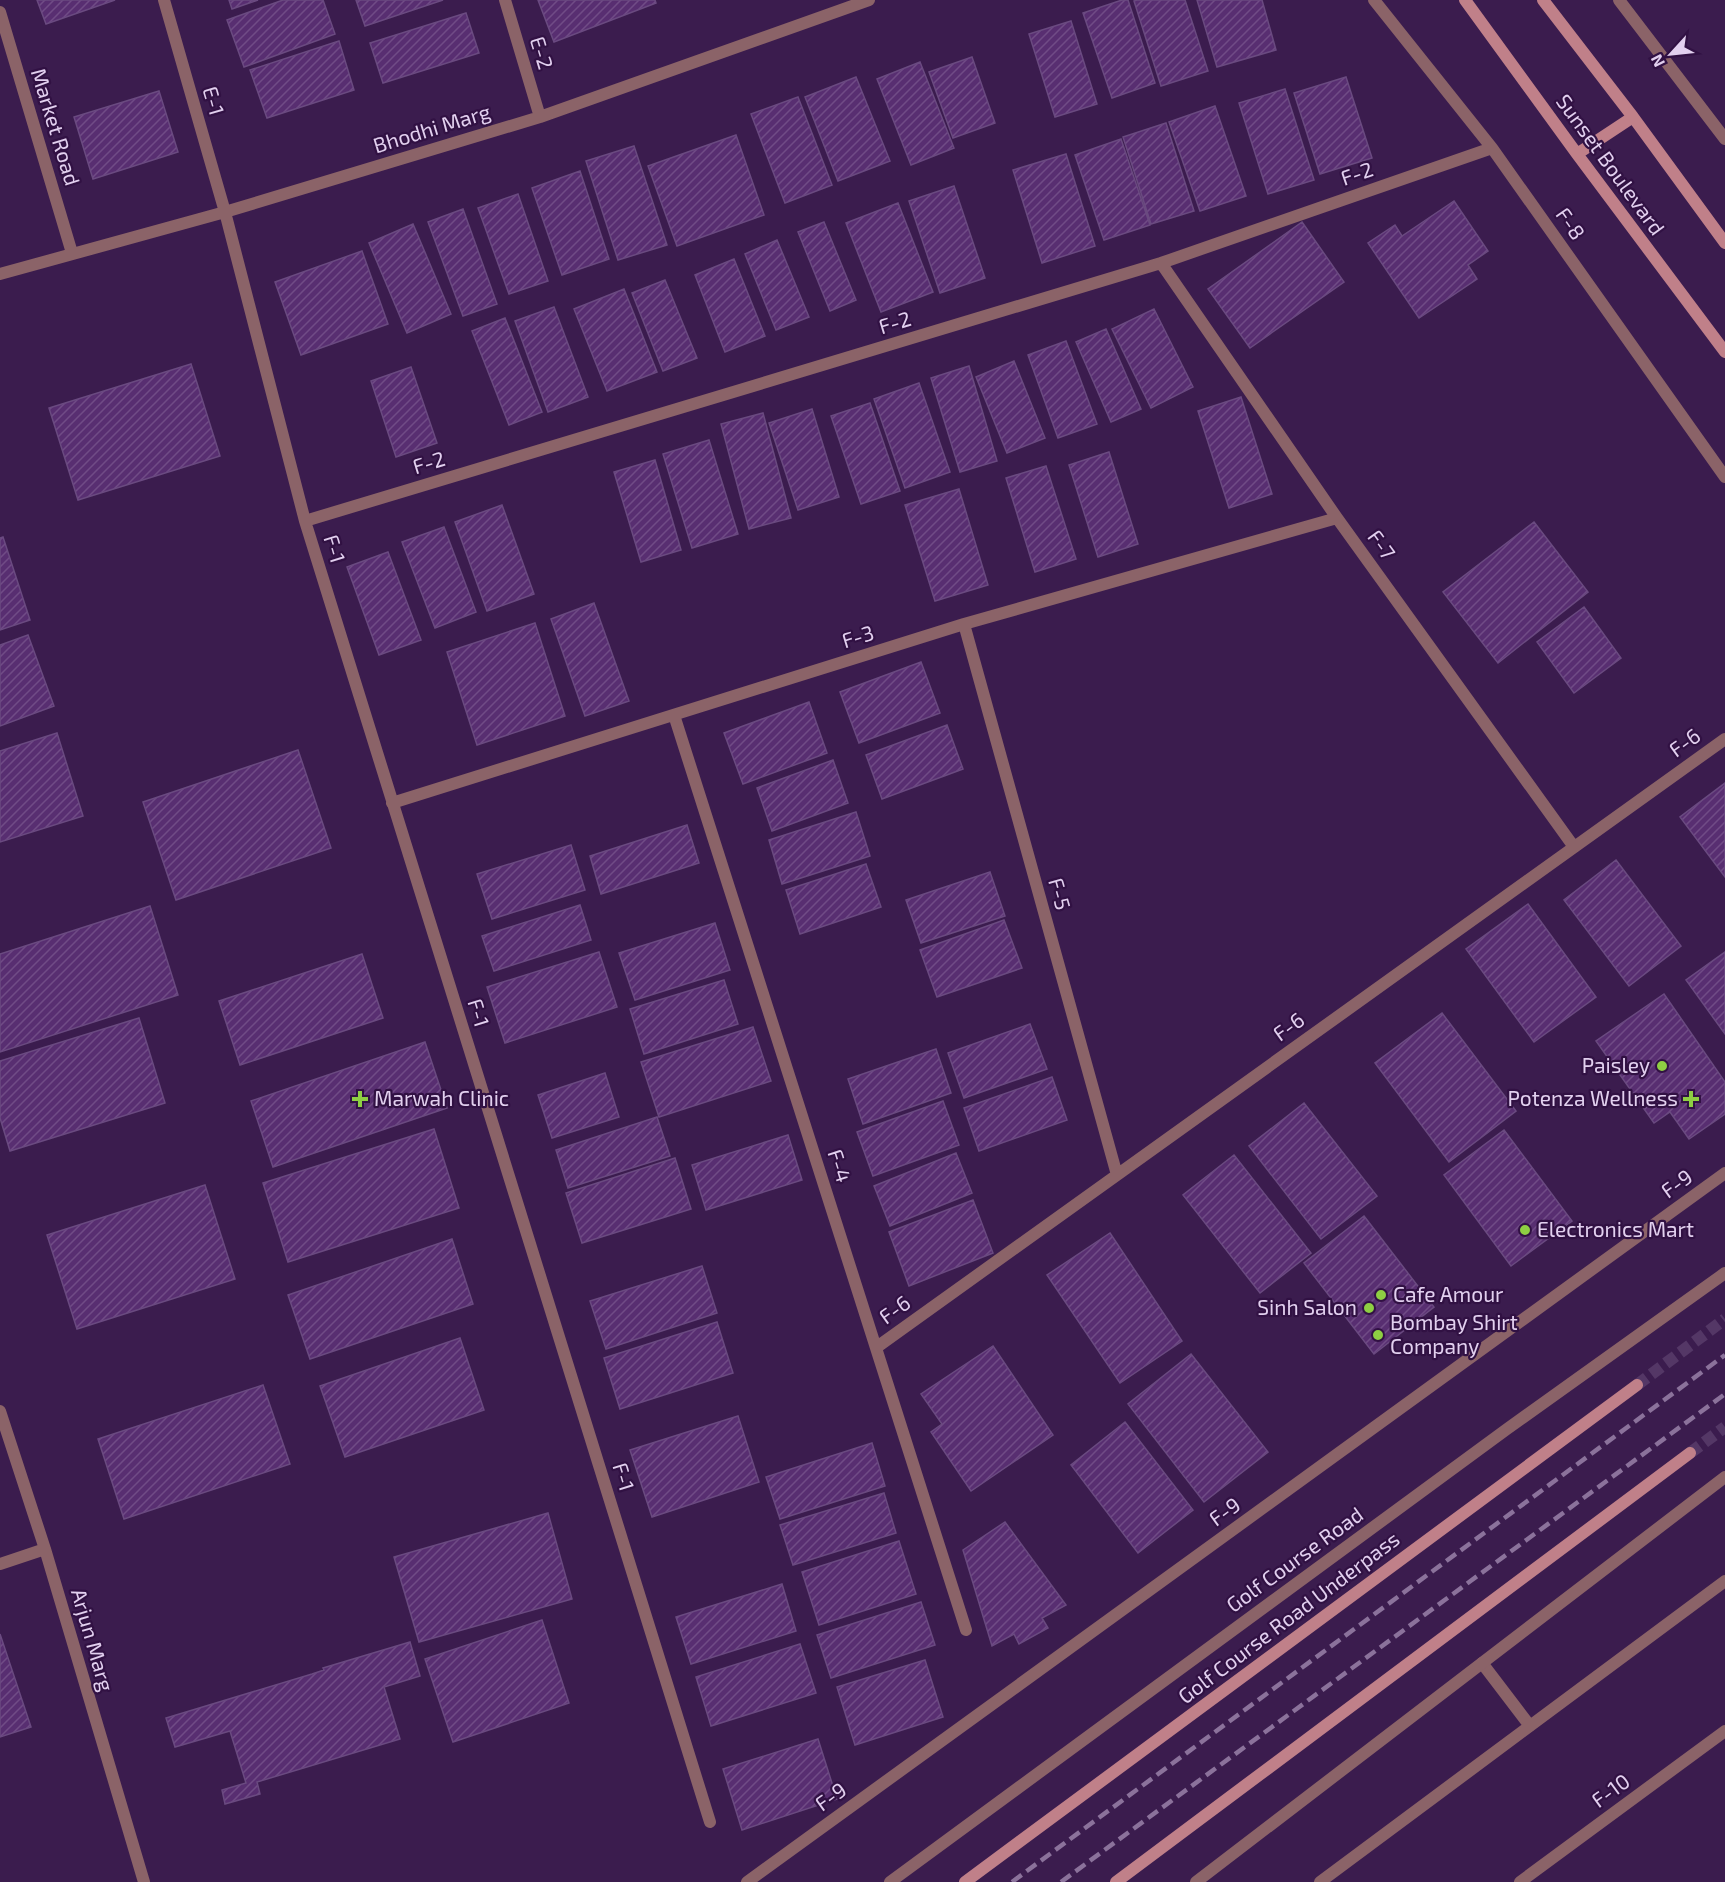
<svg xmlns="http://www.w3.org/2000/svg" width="1725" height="1882" font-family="'Exo 2',sans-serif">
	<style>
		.building { fill: url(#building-hatch); stroke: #6a4a80; stroke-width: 1.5 }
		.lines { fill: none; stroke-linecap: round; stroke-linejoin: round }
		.secondary-tunnel { stroke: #543766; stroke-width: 12; stroke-dasharray: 12 6; stroke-linecap: butt }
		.service { stroke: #8b6368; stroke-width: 12 }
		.minor { stroke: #8b6368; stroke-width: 12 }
		.tertiary { stroke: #8b6368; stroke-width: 12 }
		.secondary { stroke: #c08089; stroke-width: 12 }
		.rail { stroke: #8b729b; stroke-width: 4.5; stroke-dasharray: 12 6; stroke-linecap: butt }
		.poi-dot { fill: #8ece43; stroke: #311143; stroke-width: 2 }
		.labels { text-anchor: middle; stroke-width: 4.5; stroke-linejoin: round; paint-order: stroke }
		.street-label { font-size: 21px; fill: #e2d0ef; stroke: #311143 }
		.poi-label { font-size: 21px; fill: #e2d0ef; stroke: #311143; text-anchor: start }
	</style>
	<defs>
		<pattern id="building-hatch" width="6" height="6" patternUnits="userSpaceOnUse" patternTransform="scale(1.5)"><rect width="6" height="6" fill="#582e71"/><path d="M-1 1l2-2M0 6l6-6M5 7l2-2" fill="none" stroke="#704b86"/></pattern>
	</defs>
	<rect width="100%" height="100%" fill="#3b1c4e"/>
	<path class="building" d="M37,0H115L46,24Z
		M229,0H258L232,9Z
		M283,0H323L335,34L244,67L227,20Z
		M356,0H443L365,26Z
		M538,0H655L656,3L554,42Z
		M1122,0H1128L1155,83L1112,98L1083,13Z
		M1137,0H1185L1208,71L1161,86L1134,1Z
		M1197,0H1262L1276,50L1217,67Z
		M466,13L479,53L383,83L370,43Z
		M1071,21L1097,104L1055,117L1029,34Z
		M339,41L354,90L267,118L250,70Z
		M972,57L995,123L953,138L929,72Z
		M920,62L954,148L911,165L877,79Z
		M856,77L890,161L838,181L805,97Z
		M1346,77L1372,158L1320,174L1294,93Z
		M1285,89L1314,180L1268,194L1239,103Z
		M159,91L178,152L93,179L74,117Z
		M798,97L832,185L785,203L751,114Z
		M1215,106L1246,196L1200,211L1169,122Z
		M1166,123L1194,211L1151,224L1123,137Z
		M736,135L764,215L677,246L648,166Z
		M1121,139L1150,225L1104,240L1075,155Z
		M634,146L667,245L618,260L586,161Z
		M1066,154L1095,246L1042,263L1013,170Z
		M580,171L609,259L562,275L532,188Z
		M954,186L985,278L940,293L909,201Z
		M518,194L548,281L509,294L478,208Z
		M1454,201L1488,251L1468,265L1477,279L1419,318L1368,243L1395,225L1402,236Z
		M898,203L933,292L881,312L846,223Z
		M463,209L497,304L463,316L428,222Z
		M824,222L856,300L830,311L798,232Z
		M1302,222L1344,282L1250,348L1208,289Z
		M413,224L451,314L407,333L369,243Z
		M777,240L809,317L776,330L745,254Z
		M362,251L388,324L301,355L275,282Z
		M734,259L765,336L725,352L695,275Z
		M665,280L697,358L663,371L632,293Z
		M624,289L657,372L607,391L574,309Z
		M554,307L588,397L548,412L515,321Z
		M1154,309L1193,387L1151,408L1112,329Z
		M505,318L542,412L509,425L472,331Z
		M1106,329L1141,409L1111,422L1076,342Z
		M1066,341L1097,424L1058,438L1028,355Z
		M1014,361L1045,438L1007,453L976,377Z
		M191,364L220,456L78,500L49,408Z
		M969,366L997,461L960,472L931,378Z
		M411,367L437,443L396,457L371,381Z
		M919,383L950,472L905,488L874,399Z
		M1241,397L1272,494L1229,508L1198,411Z
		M870,403L900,491L861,504L831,416Z
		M812,409L839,497L798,510L769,423Z
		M763,413L791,518L749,529L721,424Z
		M709,440L738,534L692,548L663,454Z
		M1109,452L1138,544L1098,557L1069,465Z
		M655,460L681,550L641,562L614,472Z
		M1046,466L1076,559L1035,572L1006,478Z
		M959,489L988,585L935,601L905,505Z
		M502,505L534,594L487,611L455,522Z
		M1534,522L1588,592L1498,663L1443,592Z
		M444,527L476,612L435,628L402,542Z
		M3,537L30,620L0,630V538Z
		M388,552L421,640L379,655L347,567Z
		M594,603L629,701L585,716L551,619Z
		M1584,607L1621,658L1574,693L1537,642Z
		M535,623L565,716L477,745L447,652Z
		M28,635L54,706L0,726V645Z
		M921,662L940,713L859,743L840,692Z
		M809,702L827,753L743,784L724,733Z
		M947,725L963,769L882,799L866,755Z
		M57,733L83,816L0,842V751Z
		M298,750L331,848L176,900L143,802Z
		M833,760L848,803L772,831L757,788Z
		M1725,783V877L1680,817Z
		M856,812L870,856L782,884L769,840Z
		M687,825L699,863L601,894L590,856Z
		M571,845L585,890L492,919L477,874Z
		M1616,860L1681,946L1629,986L1564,900Z
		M866,864L881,907L800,934L786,890Z
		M990,872L1005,916L921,943L906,900Z
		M1528,904L1596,997L1534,1042L1466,949Z
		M580,905L591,940L494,971L482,936Z
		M150,906L178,995L0,1052V954Z
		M1004,920L1022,968L937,997L920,950Z
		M715,923L730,970L635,1000L619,953Z
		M599,952L617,1007L505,1043L487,987Z
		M1725,952V1034L1686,980Z
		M362,954L383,1018L240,1065L219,1001Z
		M724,980L738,1024L644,1054L630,1009Z
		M1664,994L1725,1082V1114L1689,1139L1670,1112L1654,1123L1596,1041Z
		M1442,1013L1516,1111L1449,1162L1375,1063Z
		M139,1018L165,1103L10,1151L0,1118V1061Z
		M1030,1024L1047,1069L964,1098L948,1053Z
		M753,1027L771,1081L659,1117L641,1062Z
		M425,1042L447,1108L273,1167L251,1101Z
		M936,1049L951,1093L863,1124L848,1079Z
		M605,1073L619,1117L552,1138L538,1095Z
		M1052,1077L1067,1120L979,1151L964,1108Z
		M943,1101L959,1145L873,1176L857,1132Z
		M1304,1103L1377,1196L1321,1239L1249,1146Z
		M657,1117L670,1156L568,1188L556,1150Z
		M434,1129L459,1208L288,1262L263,1183Z
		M1504,1130L1572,1221L1511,1266L1444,1175Z
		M788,1135L802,1180L706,1210L692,1165Z
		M956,1153L972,1193L890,1226L874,1186Z
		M1234,1155L1311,1253L1260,1293L1183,1195Z
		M675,1158L691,1209L582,1243L566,1193Z
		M205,1185L235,1279L77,1329L47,1235Z
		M973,1200L993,1253L909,1286L889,1232Z
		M1364,1216L1434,1307L1374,1354L1304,1263Z
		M1110,1233L1182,1341L1120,1383L1047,1275Z
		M452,1239L473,1304L310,1359L288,1295Z
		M702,1266L717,1313L606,1349L590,1301Z
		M717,1322L733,1373L620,1409L604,1358Z
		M460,1338L484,1410L345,1457L320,1386Z
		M993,1346L1053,1435L971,1491L931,1432L942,1424L921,1394Z
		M1191,1354L1268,1452L1204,1502L1128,1404Z
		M263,1385L290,1464L124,1519L98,1439Z
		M738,1416L759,1482L652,1517L630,1450Z
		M1125,1422L1193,1510L1138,1553L1071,1465Z
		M872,1443L885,1486L780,1519L766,1477Z
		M884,1493L896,1533L793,1565L780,1525Z
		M548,1513L572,1599L419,1642L394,1557Z
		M1005,1522L1066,1605L1042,1618L1048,1628L1019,1644L1014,1634L992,1646L963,1550Z
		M899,1541L916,1594L819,1625L802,1572Z
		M782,1584L796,1631L691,1664L676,1617Z
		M921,1602L935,1645L831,1678L817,1635Z
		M542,1620L569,1703L453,1742L425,1659Z
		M0,1634L31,1727L0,1737Z
		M410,1642L420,1676L384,1687L400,1739L257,1782L260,1794L225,1804L222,1790L246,1783L230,1731L175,1747L166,1718L312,1674L324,1670L323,1668Z
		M800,1644L816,1693L711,1726L696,1677Z
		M925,1660L943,1717L855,1745L837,1687Z
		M818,1739L837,1799L742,1830L723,1769Z"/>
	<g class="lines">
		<path class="secondary-tunnel" d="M1637,1385L1725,1319
			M1690,1453L1725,1427"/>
		<path class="service" d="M1619,0L1725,139"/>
		<path class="minor" d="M164,0L225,212L305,521L710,1822
			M505,0L540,117
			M1374,0L1492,148L1725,477
			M0,12L72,253
			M1161,263L1337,518L1574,847
			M0,274L225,212L540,117L869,0
			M305,521L1161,263L1492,148
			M964,624L1117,1175
			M674,715L966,1630
			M392,803L964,624L1337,518
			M877,1347L1725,739
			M0,1411L45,1549L144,1882
			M0,1564L45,1549
			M1482,1663L1530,1726
			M1320,1882L1725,1581
			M1520,1882L1725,1731"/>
		<path class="tertiary" d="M747,1882L1725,1173
			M890,1882L1507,1429L1725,1273
			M1196,1882L1725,1477"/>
		<path class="secondary" d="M1465,0L1577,154L1725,352
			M1543,0L1633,117L1725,243
			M1577,154L1633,117
			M965,1882L1637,1385
			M1116,1882L1690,1453"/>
		<path class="rail" d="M1012,1882L1725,1355
			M1061,1882L1725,1394"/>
	</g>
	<g class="poi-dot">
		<circle cx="1662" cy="1066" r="6"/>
		<path d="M357 1090h6v6h6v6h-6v6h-6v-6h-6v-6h6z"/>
		<path d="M1688 1090h6v6h6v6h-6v6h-6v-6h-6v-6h6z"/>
		<circle cx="1525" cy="1230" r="6"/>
		<circle cx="1381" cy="1295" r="6"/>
		<circle cx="1369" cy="1308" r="6"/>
		<circle cx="1378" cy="1335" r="6"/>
	</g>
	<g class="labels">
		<g class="street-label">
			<text transform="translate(541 53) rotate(73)" y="7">E-2</text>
			<text transform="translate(213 101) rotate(74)" y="7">E-1</text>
			<text transform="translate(55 127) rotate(73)" y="7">Market Road</text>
			<text transform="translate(432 129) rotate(-17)" y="7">Bhodhi Marg</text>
			<text transform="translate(1610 165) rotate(54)" y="7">Sunset Boulevard</text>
			<text transform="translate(1357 174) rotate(-19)" y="7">F-2</text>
			<text transform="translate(1570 224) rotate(55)" y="7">F-8</text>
			<text transform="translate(895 323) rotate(-17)" y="7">F-2</text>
			<text transform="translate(429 463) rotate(-17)" y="7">F-2</text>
			<text transform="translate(1381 545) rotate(54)" y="7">F-7</text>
			<text transform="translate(334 549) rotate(73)" y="7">F-1</text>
			<text transform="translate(858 637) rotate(-17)" y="7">F-3</text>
			<text transform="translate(1685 743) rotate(-36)" y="7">F-6</text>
			<text transform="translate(1059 894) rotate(74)" y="7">F-5</text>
			<text transform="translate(478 1013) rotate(73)" y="7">F-1</text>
			<text transform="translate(1289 1027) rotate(-36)" y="7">F-6</text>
			<text transform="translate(839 1166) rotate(72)" y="7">F-4</text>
			<text transform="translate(1677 1184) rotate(-36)" y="7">F-9</text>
			<text transform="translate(895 1310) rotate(-36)" y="7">F-6</text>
			<text transform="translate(623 1477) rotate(73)" y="7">F-1</text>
			<text transform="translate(1225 1512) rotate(-36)" y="7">F-9</text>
			<text transform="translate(1295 1560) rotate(-36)" y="7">Golf Course Road</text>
			<text transform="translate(1289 1618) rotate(-37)" y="7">Golf Course Road Underpass</text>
			<text transform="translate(92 1640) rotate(74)" y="7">Arjun Marg</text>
			<text transform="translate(1611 1791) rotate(-36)" y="7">F-10</text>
			<text transform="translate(831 1797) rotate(-36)" y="7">F-9</text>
		</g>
		<g class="poi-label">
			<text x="1650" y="1073" text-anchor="end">Paisley</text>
			<text x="374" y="1106">Marwah Clinic</text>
			<text x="1678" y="1106" text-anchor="end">Potenza Wellness</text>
			<text x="1537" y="1237">Electronics Mart</text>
			<text x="1393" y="1302">Cafe Amour</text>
			<text x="1357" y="1315" text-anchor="end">Sinh Salon</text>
			<text x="1390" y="1330">Bombay Shirt<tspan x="1390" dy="24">Company</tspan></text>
		</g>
	</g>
	<g transform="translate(1671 54) rotate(243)" stroke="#311143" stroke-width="4.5" paint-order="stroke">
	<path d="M0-4.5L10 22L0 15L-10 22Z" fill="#e2d0ef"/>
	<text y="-9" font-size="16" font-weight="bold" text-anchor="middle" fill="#e2d0ef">N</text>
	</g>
</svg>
